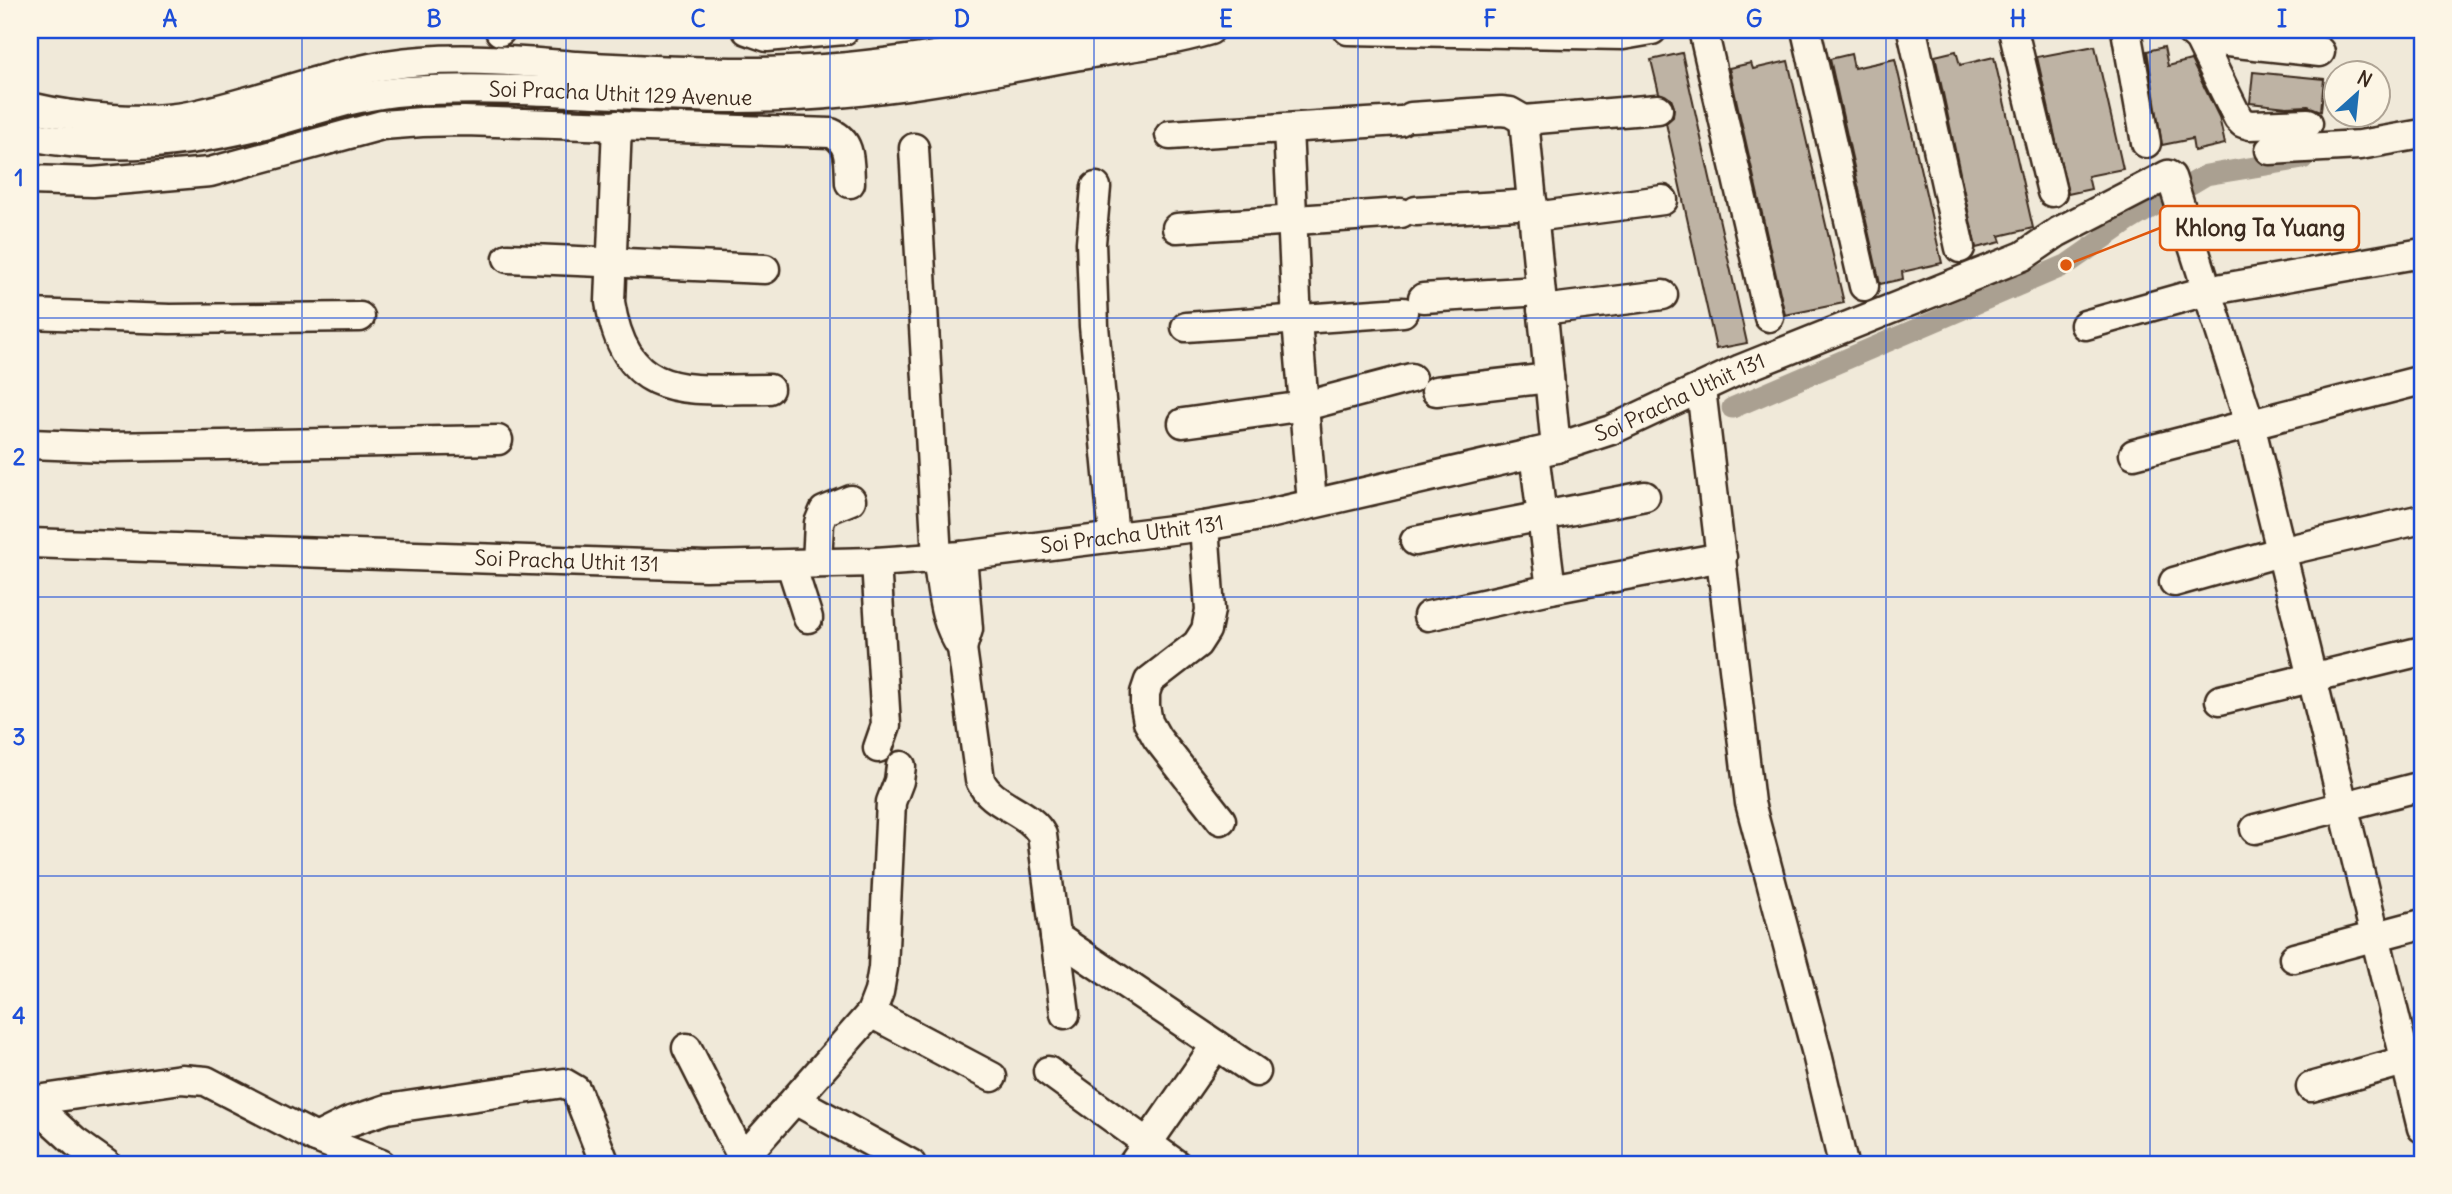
<svg xmlns="http://www.w3.org/2000/svg" width="2452" height="1194" font-family="Delius,sans-serif">
	<style>
		.lines { fill: none; stroke-linecap: round; stroke-linejoin: round }
		.canal { stroke: #aaa091; stroke-width: 21 }
		.building { fill: #beb3a4; stroke: #3b2a1e; stroke-width: 2 }
		.minor-casing { stroke: #3b2a1e; stroke-width: 33 }
		.minor { stroke: #fcf5e5; stroke-width: 28 }
		.grid { fill: none; stroke: #1d4ed8; stroke-width: 2; stroke-opacity: 0.55 }
		.labels { text-anchor: middle; stroke-width: 6; stroke-linejoin: round; paint-order: stroke }
		.street-label { font-size: 21px; fill: #3b2a1e; stroke: #fcf5e5 }
		.leader { fill: none; stroke: #df570d; stroke-width: 2.5 }
		.callout-dot { fill: #df570d; stroke: #fcf5e5; stroke-width: 2.5 }
		.callout { fill: #fcf5e5; stroke: #df570d; stroke-width: 2.5 }
		.callout-label { font-size: 23px; text-anchor: middle; font-weight: bold; fill: #3b2a1e }
		.neatline { fill: none; stroke: #1d4ed8; stroke-width: 2.5 }
		.grid-label { font-size: 23px; text-anchor: middle; font-weight: bold; fill: #1d4ed8 }
	</style>
	<rect width="100%" height="100%" fill="#f0e9d9"/>
	<filter id="ink" filterUnits="userSpaceOnUse"><feTurbulence type="fractalNoise" baseFrequency=".0143" numOctaves="2"/><feDisplacementMap in="SourceGraphic" scale="14" xChannelSelector="R" yChannelSelector="G"/><feConvolveMatrix kernelMatrix="1 2 1 2 8 2 1 2 1" color-interpolation-filters="sRGB"/></filter>
	<g filter="url(#ink)">
		<g class="lines">
			<path class="canal" d="M1732,408L2066,265L2129,221L2206,175L2303,159"/>
		</g>
		<path class="building" d="M2095,46L2123,169L2088,176L2091,189L2068,194L2037,57Z
			M2164,47L2168,66L2191,60L2219,117L2225,144L2194,151L2192,139L2162,145L2147,51Z
			M1956,51L1960,65L1994,57L2033,228L1999,236L2001,242L1976,248L1935,56Z
			M1682,53L1747,343L1716,349L1666,123L1673,117L1674,107L1671,99L1659,93L1651,60Z
			M1851,54L1854,68L1895,59L1942,263L1902,272L1903,279L1880,284L1830,59Z
			M1788,61L1844,303L1785,315L1729,68L1751,63L1753,69Z
			M2253,72L2324,79L2321,111L2308,106L2287,107L2250,103Z"/>
		<g class="lines">
			<g class="minor-casing">
				<g id="minor">
					<path d="M747,30L767,37L844,30"/>
					<path d="M1348,30L1623,35L1652,30"/>
					<path d="M1703,30L1769,317"/>
					<path d="M1806,30L1864,286"/>
					<path d="M1912,30L1960,248"/>
					<path d="M2013,30L2052,192"/>
					<path d="M2126,30L2146,143"/>
					<path d="M2189,30L2199,39L2238,118L2243,123L2250,125L2308,123"/>
					<path d="M500,31L501,30"/>
					<path d="M2199,39L2320,52"/>
					<path d="M30,107C76,118 148,125 194,115C271,99 343,66 422,61C474,57 526,62 577,66C628,69 680,72 732,72C850,74 965,52 1081,30"/>
					<path d="M1411,117L1501,111L1510,112L1524,120L1658,109"/>
					<path d="M1524,120L1556,448"/>
					<path d="M617,125L610,302C626,403 689,389 769,389"/>
					<path d="M1288,129L1297,321L1312,503"/>
					<path d="M1170,135L1400,121"/>
					<path id="s1" d="M30,136C116,153 189,143 273,122C317,110 360,94 407,91C516,85 627,97 736,98C849,98 953,79 1063,58C1111,49 1163,44 1210,30"/>
					<path d="M914,148L937,558C943,593 942,618 962,648L980,780C991,806 1029,810 1042,835L1065,1014"/>
					<path d="M2270,150L2360,145L2422,134"/>
					<path d="M30,180L93,182L210,172L382,125L422,122L464,121L831,133C852,142 849,163 850,183"/>
					<path d="M1096,187L1091,243L1094,326L1114,537"/>
					<path d="M1416,211L1533,204"/>
					<path d="M1534,217L1663,200"/>
					<path d="M1177,228L1401,213"/>
					<path d="M508,258L765,269"/>
					<path d="M1423,298L1540,291"/>
					<path d="M1542,310L1663,295"/>
					<path d="M30,314L170,319L360,317"/>
					<path d="M2085,325L2206,291L2422,253"/>
					<path d="M1186,327L1403,312"/>
					<path d="M1701,389L1750,803L1817,1054L1843,1164"/>
					<path d="M1436,391L1549,378"/>
					<path d="M1183,423L1305,406L1411,378"/>
					<path d="M30,444L107,447L498,440"/>
					<path d="M1534,453L1551,589"/>
					<path d="M2134,454L2422,380"/>
					<path d="M1204,526L1210,610L1206,630L1197,644L1149,681L1145,693V706L1148,722L1157,738L1221,820"/>
					<path d="M1415,541L1645,496"/>
					<path id="s2" d="M30,543L705,566L876,562L962,556L1204,526L1260,516L1556,448L1611,430L1741,369L2023,256L2058,232L2168,175L2171,177L2250,424L2422,1128"/>
					<path d="M962,556L968,629L962,648"/>
					<path d="M876,562L886,725L878,748"/>
					<path d="M817,563L819,523L824,511L851,500"/>
					<path d="M791,565L808,618"/>
					<path d="M2174,582L2280,552L2422,519"/>
					<path d="M1428,616L1551,589L1722,557"/>
					<path d="M2220,700L2422,651"/>
					<path d="M2255,829L2422,786"/>
					<path d="M1055,936L1256,1072"/>
					<path d="M2294,958L2422,924"/>
					<path d="M871,1013L992,1077"/>
					<path d="M687,1048L743,1159"/>
					<path d="M1048,1071L1176,1164"/>
					<path d="M2311,1087L2422,1056"/>
					<path d="M795,1100L911,1164"/>
					<path d="M30,1101L181,1079L206,1081L316,1138L381,1164"/>
					<path d="M30,1101L75,1142L106,1164"/>
					<path d="M316,1138L348,1122L387,1109L564,1083L576,1090L605,1164"/>
					<path d="M738,1164L871,1013L879,992L883,968L891,802L899,781L901,766"/>
					<path d="M1133,1164L1216,1045"/>
				</g>
			</g>
			<use href="#minor" class="minor"/>
		</g>
	</g>
	<path class="grid" d="M302,30V1164M566,30V1164M830,30V1164M1094,30V1164M1358,30V1164M1622,30V1164M1886,30V1164M2150,30V1164M30,318H2422M30,597H2422M30,876H2422"/>
	<g class="labels">
		<g class="street-label">
			<text dy="7" stroke="none"><textPath href="#s1" startOffset="597">Soi Pracha Uthit 129 Avenue</textPath></text>
			<text dy="7" stroke="none"><textPath href="#s2" startOffset="1671">Soi Pracha Uthit 131</textPath></text>
			<text dy="7" stroke="none"><textPath href="#s2" startOffset="1104">Soi Pracha Uthit 131</textPath></text>
			<text dy="7" stroke="none"><textPath href="#s2" startOffset="537">Soi Pracha Uthit 131</textPath></text>
		</g>
	</g>
	<path class="leader" d="M2066 265L2160 228"/>
	<circle class="callout-dot" cx="2066" cy="265" r="7"/>
	<rect class="callout" x="2160" y="206" width="199" height="44" rx="7"/>
	<g class="callout-label">
		<text x="2260" y="236">Khlong Ta Yuang</text>
	</g>
	<rect width="2452" height="1194" fill="none" stroke="#fcf5e5" stroke-width="77"/>
	<g transform="translate(2357 94) rotate(27)"><circle r="33" fill="#fcf5e5" stroke="#afa495" stroke-width="2"/>
	<path d="M0-5L12 26L0 18L-12 26Z" fill="#1f6fb2"/>
	<text y="-10" font-size="19" font-weight="bold" text-anchor="middle" fill="#3b2a1e">N</text>
	</g>
	<rect x="38" y="38" width="2376" height="1118" class="neatline"/>
	<g class="grid-label">
		<text x="170" y="27">A</text>
		<text x="434" y="27">B</text>
		<text x="698" y="27">C</text>
		<text x="962" y="27">D</text>
		<text x="1226" y="27">E</text>
		<text x="1490" y="27">F</text>
		<text x="1754" y="27">G</text>
		<text x="2018" y="27">H</text>
		<text x="2282" y="27">I</text>
		<text x="19" y="186">1</text>
		<text x="19" y="465">2</text>
		<text x="19" y="745">3</text>
		<text x="19" y="1024">4</text>
	</g>
</svg>
